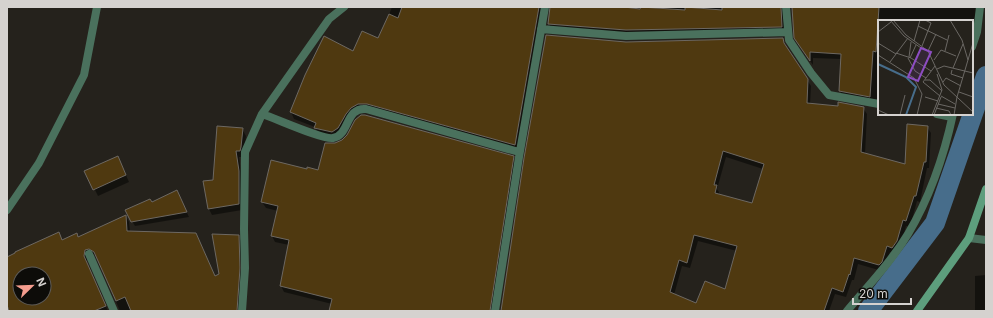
<svg xmlns="http://www.w3.org/2000/svg" width="993" height="318" font-family="Inter,sans-serif">
	<style>
		.shadow { fill: #0007; fill-rule: evenodd }
		.lines { fill: none; stroke-linecap: round; stroke-linejoin: round }
		.canal { stroke: #476d8b; stroke-width: 20 }
		.building { fill: #4f3910; stroke: #6d6862; fill-rule: evenodd }
		.minor { stroke: #4a715d; stroke-width: 8 }
		.secondary { stroke: #5d9e7d; stroke-width: 8 }
		.inset-river { fill: none; stroke: #476d8b; stroke-width: 2 }
		.inset-road { fill: none; stroke: #6b6864; stroke-width: 1 }
		.view { fill: #8d4dc2; fill-opacity: 0.15; stroke: #8d4dc2; stroke-width: 2 }
		.inset-edge { fill: none; stroke: #d5d2cf; stroke-width: 2 }
	</style>
	<rect width="100%" height="100%" fill="#25221c"/>
	<path class="shadow" d="M392,7H980L975,35H972V21H879V104L843,97L840,91L841,59L813,58V65L799,45L793,8H787L785,33L630,37L552,30L549,24L551,8H550L544,10L519,151L371,110L355,114L341,135L319,134L315,127L294,119L291,112L306,75L379,40Z
		M783,39L787,49L811,86L810,105L863,108L867,114L865,154L906,165L927,127L931,133L929,168H927L920,202L917,201L910,227L906,226L900,248L896,253L890,252L885,268L882,271L858,264L854,280H852L846,297L835,294L829,311H502L626,42ZM726,157L763,169L753,204L719,195V192L717,189ZM698,241L737,251L725,290L697,304L674,295L682,266L690,268Z
		M242,129L246,136L244,154L243,157H239L242,178V210L212,215L209,209L214,181Z
		M513,157L516,163L493,311H330L332,304L284,292L281,286L289,245L275,242L272,236L278,211L266,208L262,202L308,171H319Z
		M121,164L129,182L98,196L86,172Z
		M179,196L189,217L135,226L132,221L152,203Z
		M126,216L129,222L130,232L196,234L215,277L220,275L238,236L242,242L240,311H120L97,257L94,254L90,255L87,260V263L108,311H7V258L62,240L78,238ZM20,274H44V298H20Z
		M986,275V311H975V276Z"/>
	<g class="lines">
		<path class="canal" d="M868,311L935,223L986,76"/>
	</g>
	<path class="building" d="M402,7H539L515,145L367,104H358L351,108L346,114L338,128L332,132L314,128L316,123L290,112L305,75L324,36L353,51L362,31L378,38L389,14L398,18Z
		M550,7H624L640,9L641,7L685,10V7L722,10V7H781L782,27L626,30L548,24Z
		M792,7H879L876,52L873,51L870,97L839,91L841,54L810,52V61L794,38Z
		M546,35L626,42L783,38L784,43L808,79L807,103L838,106V102L864,107L861,152L905,164L907,124L928,126L926,162H924L916,196H914L906,221L903,220L897,241L892,248L887,246L882,262L879,265L854,258L850,275L849,274L843,292L832,288L824,311H501L524,158ZM723,151L764,164L752,203L715,193L717,185H714ZM694,235L737,246L725,289L705,281L696,303L670,292L679,260L687,263Z
		M361,115H365L514,156L490,311H329L332,299L280,286L289,240L271,236L278,206L261,202L271,160L307,169V167L318,170L325,143H335L342,140L347,135L355,120Z
		M217,126L243,128L241,147L240,151H236L239,171V204L208,209L203,181L213,180Z
		M118,156L126,175L93,190L84,171Z
		M177,190L187,212L131,222L125,210L150,199L152,202Z
		M126,215L127,231L196,233L215,276L219,274L212,234L239,235L240,268L237,311H131L125,297L116,301L94,252L89,249L85,250L84,256L106,306L94,311H9L7,305V257L15,253V252L59,232L62,240L77,233L78,237ZM20,274H44V298H20Z"/>
	<g class="lines">
		<path class="minor" d="M786,7L789,40L811,73L829,95L879,104
			M541,29L626,36L788,32
			M972,47L977,32L980,7
			M262,114C275,118 323,140 333,138C350,135 345,107 366,109L519,152
			M937,114L952,117
			M7,210L39,163L84,75L97,7
			M969,238L986,240
			M89,254L114,311
			M242,311L245,268L244,229L245,152L262,114L329,19L344,7
			M495,311L519,157L545,7
			M847,311C868,286 891,262 908,234C930,197 944,156 953,114"/>
		<path class="secondary" d="M917,311L969,238L986,189"/>
	</g>
	<g transform="translate(878 20)">
		<rect width="95" height="95" fill="#25221c"/>
		<path class="inset-river" d="M0,44L28,57L38,67L28,95"/>
		<path class="inset-road" d="M12,0L26,16L43,28M15,0L28,15L50,31L66,65L95,92M72,0L84,20L90,40M40,6L69,20M0,12L13,2M36,21L42,0M0,23L18,34M44,26L53,3L47,0M50,31L58,14M67,31L71,15M18,33L33,38L53,51M0,35L36,58L44,74L39,95M31,37L33,22M30,38L37,51L48,58M32,38L38,25M56,40L63,30L78,36M12,42L30,18M57,46L45,62L62,76M75,48L85,24M59,49L66,46L95,53M74,50L73,54L85,58M47,60H52L64,71M65,62L68,58L83,66M81,72L95,77M63,76L77,84M47,77L60,81M79,77L95,23M60,84L77,88M58,88L71,91L73,95M0,90L11,95M22,95L27,75M54,95L64,70L59,54M56,95L63,77M76,95L79,77"/>
		<path class="view" d="M43,28L53,32L40,61L30,57Z"/>
		<rect width="95" height="95" class="inset-edge"/>
	</g>
	<rect width="993" height="318" fill="none" stroke="#d5d2cf" stroke-width="16"/>
	<g transform="translate(32 286) rotate(67)"><circle r="19" fill="#0d0c09" stroke="#5d5b58"/>
	<path d="M0-3L7 15L0 10L-7 15Z" fill="#f59d8e"/>
	<text y="-6" font-size="11" font-weight="bold" text-anchor="middle" fill="#d5d2cf">N</text>
	</g>
	<path d="M853 298v6h58v-6" fill="none" stroke="#d5d2cf" stroke-width="2"/>
	<text x="859" y="298" font-size="12" fill="#d5d2cf" stroke="#0d0c09" stroke-width="3" paint-order="stroke">20 m</text>
</svg>
